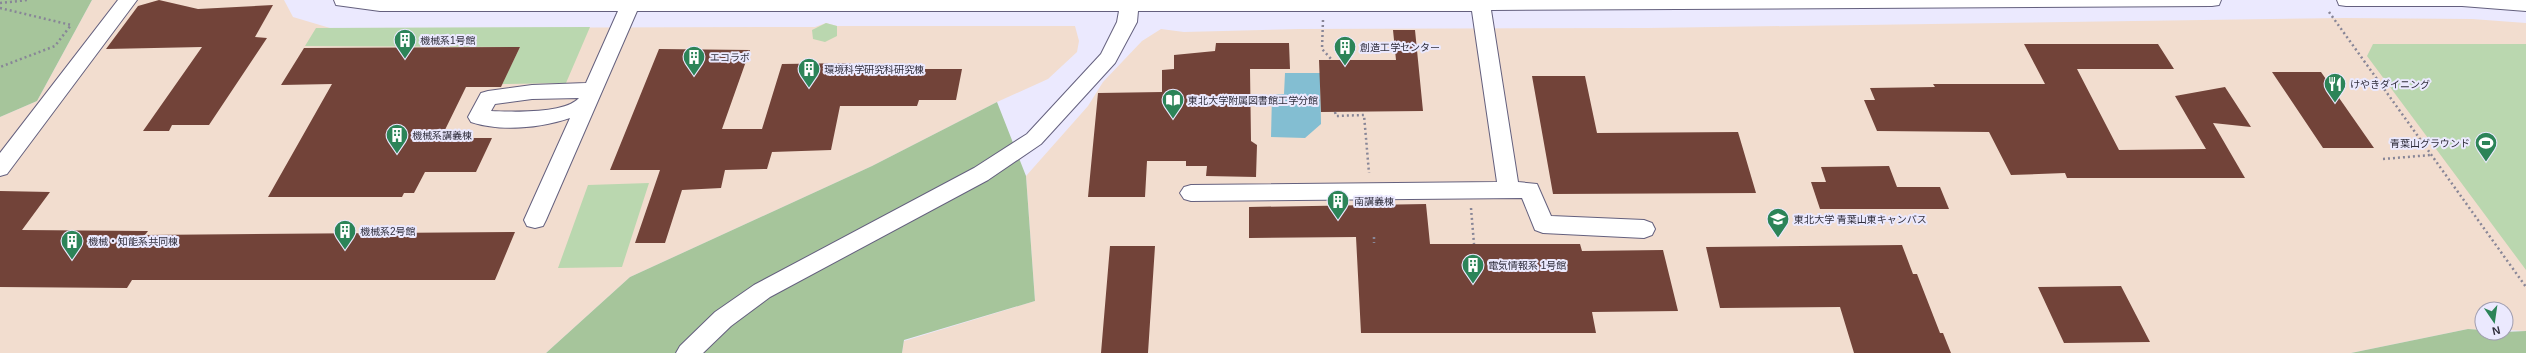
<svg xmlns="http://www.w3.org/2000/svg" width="2526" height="353" font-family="Helvetica,'Noto Sans JP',sans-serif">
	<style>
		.education { fill: #f2ddcf }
		.green { fill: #bad7af }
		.forest { fill: #a6c59b }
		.water { fill: #83bed2 }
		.building { fill: #724339 }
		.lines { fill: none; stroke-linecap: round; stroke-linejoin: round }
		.minor-casing { stroke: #64607e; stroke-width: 2 }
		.path { stroke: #888697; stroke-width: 2.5; stroke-dasharray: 2 3; stroke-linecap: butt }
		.minor { fill: #fff; fill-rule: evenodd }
		.labels { text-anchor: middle; stroke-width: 4; stroke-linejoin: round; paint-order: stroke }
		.poi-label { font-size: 10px; fill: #302e3c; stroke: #ebe9fe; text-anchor: start }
	</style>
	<rect width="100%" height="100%" fill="#ebe9fe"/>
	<path class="education" d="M92,0H284L293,17L330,28L815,27L826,23L837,26H1075L1079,41L1077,52L1048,79L997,102L872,166L630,277L546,353H0V117L37,101Z
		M2344,18L2472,19L2526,23V331L2506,330V309H2482V330L2468,329L2351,353H902L904,341L1035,301L1026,176L1088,106L1103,82L1142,41L1161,29L1184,32L1300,29L1648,28Z"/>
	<path class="green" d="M826,23L837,26V36L825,42L813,39L812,30Z
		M590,27L566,83L502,84L520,47L305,46L316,28Z
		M2373,44H2526V270L2367,56Z
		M649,183L622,267L558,268L588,185Z"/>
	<path class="forest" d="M0,0H92L37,101L0,117Z
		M997,102L1026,176L1035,301L904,340L902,353H546L630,277L872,166Z
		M2468,329L2482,330V333L2526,331V353H2351Z"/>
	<path class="water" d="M1285,73H1320L1321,124L1305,138L1271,137L1272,95L1284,94Z"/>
	<path class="building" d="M159,0L198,9L273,5L255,37L267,38L209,125H172L169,131H143L202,47L106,49L138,6Z
		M1393,30H1415L1423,111L1321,112L1319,60H1396Z
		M1216,43H1289L1290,69H1250L1251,141L1257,145L1256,177L1206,176L1207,166H1186V161H1147L1145,197H1088L1098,93L1162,92V70L1174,69V55L1215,51Z
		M2024,44H2158L2174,69H2077L2119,150L2206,149L2175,96L2225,87L2251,127L2213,123L2245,178H2067L2065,173L2011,175L1989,132L1877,131L1864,100H1875L1870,88L1935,87L1933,84H2045Z
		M520,47L501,87H466L441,138H492L476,172H425L414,193H404L402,197H268L332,84L281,85L304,48Z
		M659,49L750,50L722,129H762L782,64L851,63L850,67L925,66V69H962L956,100H919L917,106H840L831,150L772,152L767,169L725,170L721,188L682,190L665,243H635L660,170H610Z
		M2272,72H2321L2374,148H2323Z
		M1532,76H1585L1597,133L1738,132L1756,193L1553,194Z
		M1889,166L1897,187H1940L1949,209H1820L1811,182H1826L1821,167Z
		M0,191L50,192L22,230L148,231L145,235L515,232L495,280H132L127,288L0,287Z
		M1426,204L1430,244H1580L1582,251L1663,250L1678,311L1592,312L1596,333H1361L1356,237L1249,238V207Z
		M1902,245L1913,274H1917L1940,333H1943L1951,353H1854L1840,307L1720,308L1706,247Z
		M1110,246H1155L1148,353H1101Z
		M2121,286L2150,342L2064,343L2038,287Z"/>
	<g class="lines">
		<g class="minor-casing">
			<path id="minor" d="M118,0H137L7,174L0,176V153Z
				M334,0H2221L2219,5L2212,6L1491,10L1518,182L1537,184L1551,216L1644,220L1652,223L1655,229L1652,235L1644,238L1543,233L1535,230L1522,198L1191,201L1184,199L1180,193L1184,187L1191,185L1497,182L1472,11H1138L1137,22L1115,63L1041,144L988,180L770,297L731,326L703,353H676L680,346L715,312L754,285L974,168L1027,134L1101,54L1117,22L1119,11H637L546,220L543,226L535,228L527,226L524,220L570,118C540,128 501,132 471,122L468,117L481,93L488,91L532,85L586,83L618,11H380L336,5ZM579,98C565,114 512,112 491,111L495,104L532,99Z
				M2337,0H2526V11L2462,6H2346L2339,5Z"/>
		</g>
		<path class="path" d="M0,3L28,0
			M0,8L71,25L55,46L0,67
			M2329,12L2526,287
			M1323,20L1322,49L1332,60
			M1335,112L1336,116L1364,115L1369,173
			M2383,159L2431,155
			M1471,208L1474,244
			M1374,237V243"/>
		<use href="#minor" class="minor"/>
	</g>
	<defs>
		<g id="building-pin" transform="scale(1.15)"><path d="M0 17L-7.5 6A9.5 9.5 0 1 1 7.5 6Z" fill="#2c8458" stroke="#ebe9fe"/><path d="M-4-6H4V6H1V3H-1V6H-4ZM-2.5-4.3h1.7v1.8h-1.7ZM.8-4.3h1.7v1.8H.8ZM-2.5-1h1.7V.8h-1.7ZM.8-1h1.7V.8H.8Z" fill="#fff"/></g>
		<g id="restaurant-pin" transform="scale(1.15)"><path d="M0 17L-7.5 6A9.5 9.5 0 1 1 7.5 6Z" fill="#2c8458" stroke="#ebe9fe"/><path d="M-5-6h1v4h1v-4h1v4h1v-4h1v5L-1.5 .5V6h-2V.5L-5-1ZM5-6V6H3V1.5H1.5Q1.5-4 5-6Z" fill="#fff"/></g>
		<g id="library-pin" transform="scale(1.15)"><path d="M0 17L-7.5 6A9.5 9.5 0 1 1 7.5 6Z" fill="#2c8458" stroke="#ebe9fe"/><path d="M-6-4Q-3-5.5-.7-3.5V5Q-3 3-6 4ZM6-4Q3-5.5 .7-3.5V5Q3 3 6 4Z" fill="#fff"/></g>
		<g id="stadium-pin" transform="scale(1.15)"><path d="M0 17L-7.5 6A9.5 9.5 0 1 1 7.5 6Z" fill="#2c8458" stroke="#ebe9fe"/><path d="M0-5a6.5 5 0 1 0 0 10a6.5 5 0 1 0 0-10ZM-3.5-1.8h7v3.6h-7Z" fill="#fff"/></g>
		<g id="university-pin" transform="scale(1.15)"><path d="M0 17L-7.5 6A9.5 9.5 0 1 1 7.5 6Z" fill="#2c8458" stroke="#ebe9fe"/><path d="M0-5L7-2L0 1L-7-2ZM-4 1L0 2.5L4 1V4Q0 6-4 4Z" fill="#fff"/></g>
	</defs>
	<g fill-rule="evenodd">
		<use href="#building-pin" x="405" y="40"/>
		<use href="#building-pin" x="1345" y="47"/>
		<use href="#building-pin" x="694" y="57"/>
		<use href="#building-pin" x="809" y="69"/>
		<use href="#restaurant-pin" x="2335" y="84"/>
		<use href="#library-pin" x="1173" y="100"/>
		<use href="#building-pin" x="397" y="135"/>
		<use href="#stadium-pin" x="2486" y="143"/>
		<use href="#building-pin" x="1338" y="201"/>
		<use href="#university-pin" x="1778" y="219"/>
		<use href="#building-pin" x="345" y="231"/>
		<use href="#building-pin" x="72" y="241"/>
		<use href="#building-pin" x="1473" y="265"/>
	</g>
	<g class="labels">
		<g class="poi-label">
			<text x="420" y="44">機械系1号館</text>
			<text x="1360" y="51">創造工学センター</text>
			<text x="710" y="61">エコラボ</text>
			<text x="824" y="73">環境科学研究科研究棟</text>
			<text x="2350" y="88">けやきダイニング</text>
			<text x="1188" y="104">東北大学附属図書館工学分館</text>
			<text x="412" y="139">機械系講義棟</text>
			<text x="2470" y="147" text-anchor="end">青葉山グラウンド</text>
			<text x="1354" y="205">南講義棟</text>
			<text x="1794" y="223">東北大学 青葉山東キャンパス</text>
			<text x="360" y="235">機械系2号館</text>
			<text x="88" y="245">機械・知能系共同棟</text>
			<text x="1488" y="269">電気情報系 1号館</text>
		</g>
	</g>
	<g transform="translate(2494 321) rotate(167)"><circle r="19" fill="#ebe9fe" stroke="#a09eb0"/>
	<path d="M0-3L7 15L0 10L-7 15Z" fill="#2c8458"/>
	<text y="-6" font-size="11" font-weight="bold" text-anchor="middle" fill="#302e3c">N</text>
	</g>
</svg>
